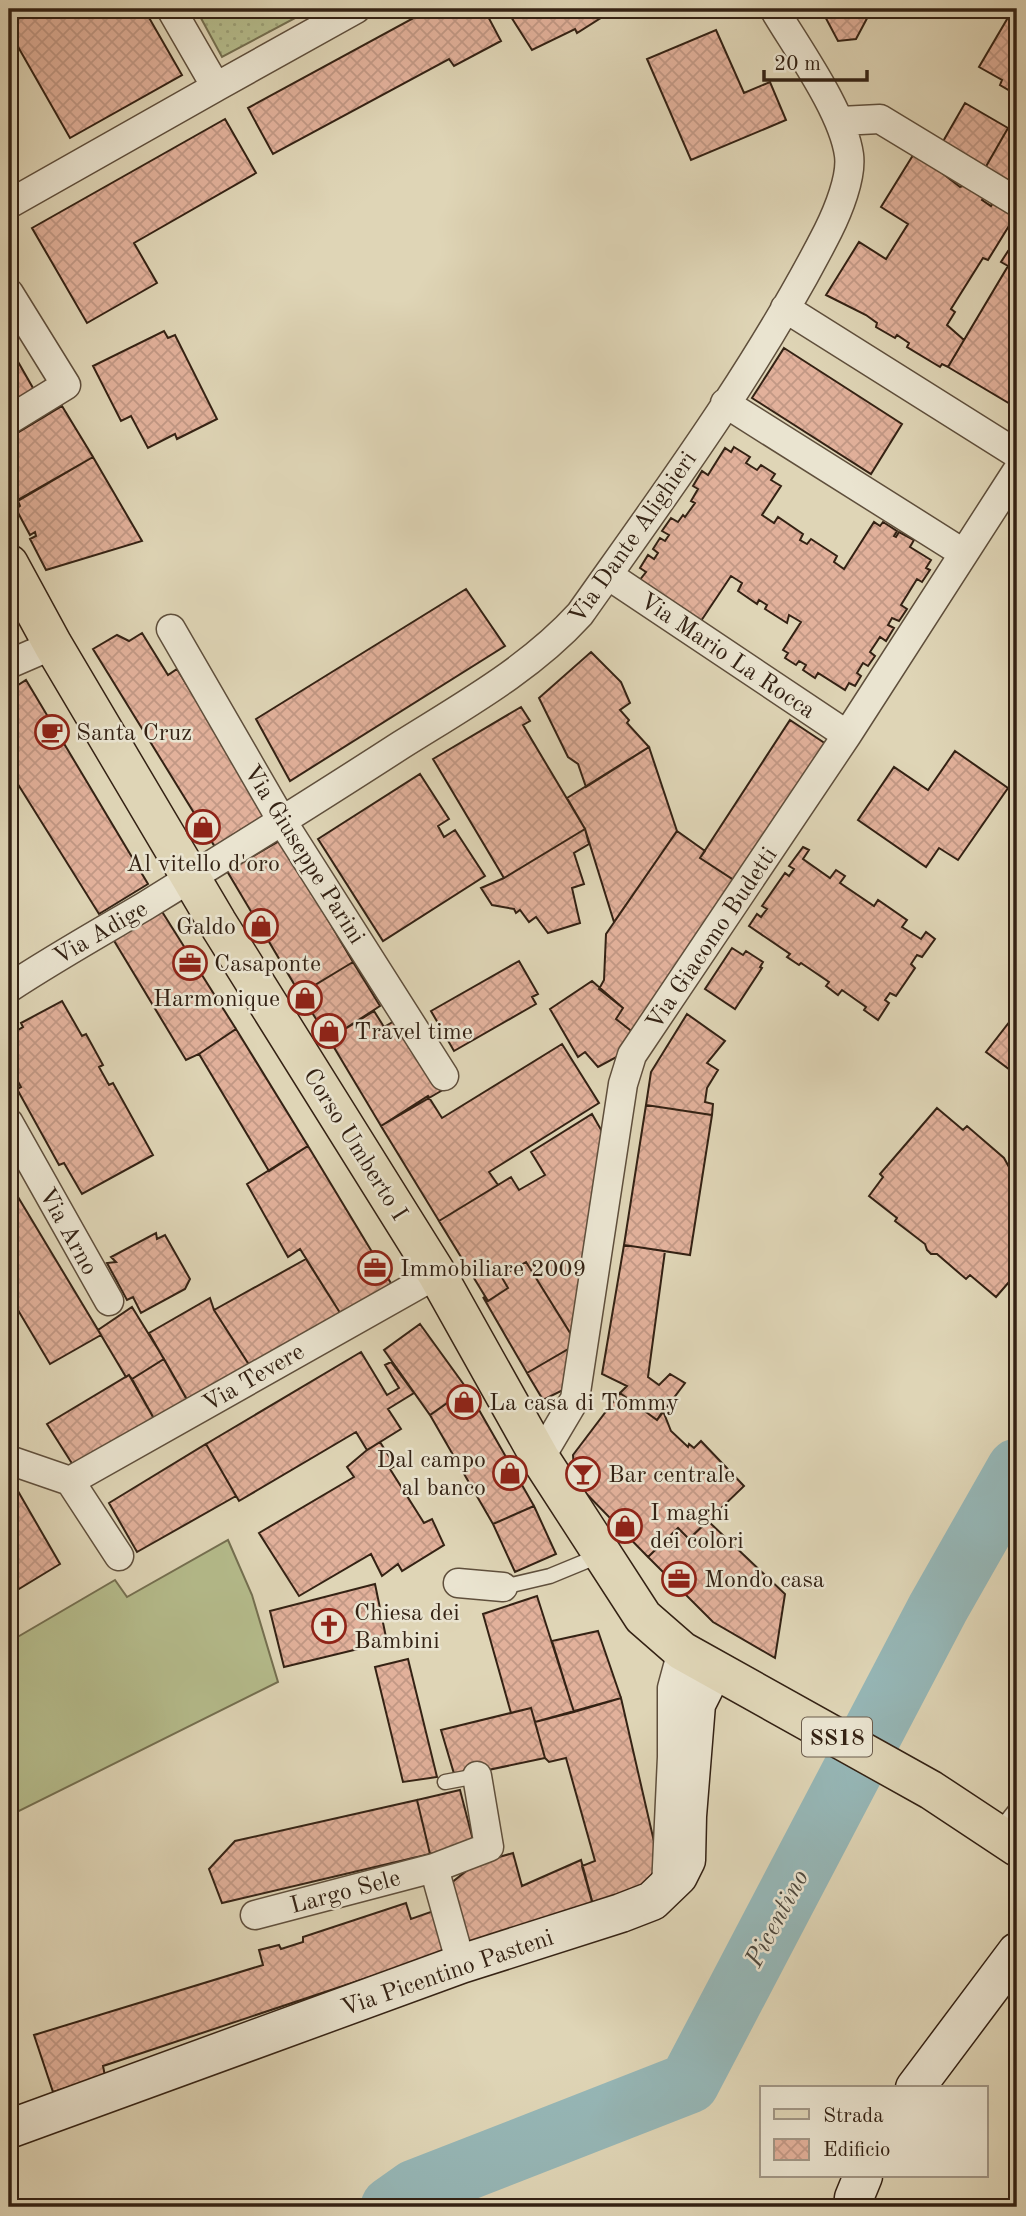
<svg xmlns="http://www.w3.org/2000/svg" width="1026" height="2216" font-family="'Old Standard TT',serif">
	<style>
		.grass { fill: #b5bc8c; stroke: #746f50; stroke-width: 2 }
		.park { fill: url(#park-dots); stroke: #746f50; stroke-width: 2 }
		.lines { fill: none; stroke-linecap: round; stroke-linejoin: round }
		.river { stroke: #96b7b7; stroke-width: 61 }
		.building { fill: url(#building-cross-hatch); stroke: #342214; stroke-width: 2 }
		.lane-casing { stroke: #5f4f3c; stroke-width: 17 }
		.street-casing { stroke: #5f4f3c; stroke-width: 31 }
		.secondary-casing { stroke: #342214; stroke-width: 41 }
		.primary-casing { stroke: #342214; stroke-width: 41 }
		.lane { stroke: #eae4d0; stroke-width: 14 }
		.street { stroke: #eae4d0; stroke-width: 28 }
		.secondary { stroke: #eae4d0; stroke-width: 38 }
		.primary { stroke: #dfd5b6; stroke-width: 38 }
		.labels { text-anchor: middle; stroke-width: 5; stroke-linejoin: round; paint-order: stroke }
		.shield { fill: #eae4d0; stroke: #6b5c4c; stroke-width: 2 }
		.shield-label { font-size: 23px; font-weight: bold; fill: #342214 }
		.street-label { font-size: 24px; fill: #342214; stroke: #eae4d0 }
		.poi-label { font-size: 24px; fill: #342214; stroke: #eae4d0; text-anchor: start }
		.water-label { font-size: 26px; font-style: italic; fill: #4c473d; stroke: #eae4d0 }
	</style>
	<defs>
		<pattern id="park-dots" width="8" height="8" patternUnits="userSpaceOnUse" patternTransform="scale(1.75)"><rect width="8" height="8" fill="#b5bc8c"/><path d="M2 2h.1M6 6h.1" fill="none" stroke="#9ca178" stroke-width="1.8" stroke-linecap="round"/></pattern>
		<pattern id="building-cross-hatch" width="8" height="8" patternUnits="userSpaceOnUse" patternTransform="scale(1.75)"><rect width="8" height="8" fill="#e2b19b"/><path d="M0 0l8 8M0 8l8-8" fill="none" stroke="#c29885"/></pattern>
	</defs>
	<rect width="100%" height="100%" fill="#dfd5b6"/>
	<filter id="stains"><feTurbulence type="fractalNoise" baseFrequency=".00286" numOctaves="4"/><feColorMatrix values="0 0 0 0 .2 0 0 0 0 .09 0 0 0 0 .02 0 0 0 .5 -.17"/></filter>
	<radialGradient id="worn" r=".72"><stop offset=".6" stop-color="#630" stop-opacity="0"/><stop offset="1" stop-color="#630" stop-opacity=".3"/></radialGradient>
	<path class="grass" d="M228,1540L252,1595L278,1682L9,1816V1642L115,1580L127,1597Z"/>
	<path class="park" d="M196,9H312L222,57Z"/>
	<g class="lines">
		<path class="river" d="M391,2207L415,2190L689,2083L938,1608L1017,1469"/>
	</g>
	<path class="building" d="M36,9H144L182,75L70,138L9,31V24Z
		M430,9H484L501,41L454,66L449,59L273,154L248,108Z
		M506,9H615L577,33L575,29L532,50Z
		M821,9H872L856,39L838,41Z
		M1013,9H1017V95L1000,85L1002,80L979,67Z
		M716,30L744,93L770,82L786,120L691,160L647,59Z
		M965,103L1008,128L984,170L941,145Z
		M225,119L256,173L134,243L157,283L87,323L32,228Z
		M1008,128L1017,133V189L984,170Z
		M915,152L960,187L966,185L984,197L982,200L991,206L993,203L1015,216L988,260L983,258L951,309L955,312L947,325L964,340L948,367L942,364L940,367L907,347L909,343L897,335L895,338L876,327L877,323L866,315L826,295L859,242L886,259L908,224L881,207Z
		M1008,251L1017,256V408L948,367L1008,266L1001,262Z
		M164,331L168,338L175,335L217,419L177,439L175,434L148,448L131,416L121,421L93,366Z
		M9,346L37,395L9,411Z
		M784,348L902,424L871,474L752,398Z
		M62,406L93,457L14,502L9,493V438Z
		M734,447L750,457L746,463L757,470L761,465L775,474L771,480L781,486L762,515L774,523L778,517L803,534L800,540L807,544L811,539L837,556L834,562L844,569L874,522L880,526L883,522L897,531L894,536L896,537L899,532L914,540L910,547L931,560L926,568L930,570L922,582L917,579L901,605L907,609L899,621L892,618L888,625L894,628L886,641L880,637L870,652L875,656L868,666L863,663L857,673L861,676L855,686L849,683L845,690L818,673L815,678L803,670L806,665L799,661L796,665L785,658L788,653L783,650L801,622L789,615L787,623L765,609L767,605L759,600L757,604L738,591L742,583L731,576L701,621L639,581L646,572L640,568L648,555L654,559L658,553L653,549L660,538L665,541L669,535L662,531L671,518L678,522L683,515L685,517L695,503L691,501L698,489L693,486L702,471L708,475L725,448L731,452Z
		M93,457L142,541L46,570L30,539L36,536L35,532L30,535L16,509L20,506L18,501Z
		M466,589L505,646L290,781L256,719Z
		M142,633L168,675L177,669L267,815L215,847L93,649L117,635L129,641Z
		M591,652L621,682L630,703L620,710L629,720L627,723L649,747L586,787L578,764L568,757L539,698Z
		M26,680L148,884L99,914L9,770V691Z
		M521,707L530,721L523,725L585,829L504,878L433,759Z
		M790,720L829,746L740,884L700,858Z
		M649,747L677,831L614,922L585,829L567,798Z
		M955,751L1008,788L958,860L939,848L926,867L858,820L894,767L928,790Z
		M420,774L449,819L438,826L444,837L455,830L485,876L383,941L318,839Z
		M585,829L589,844L574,853L584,884L572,888L580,923L548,933L536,917L529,922L520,910L516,913L514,909L492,905L481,888L504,878Z
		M677,831L705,851L700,858L740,884L634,1033L616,1019L623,1008L599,989L604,980L606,934Z
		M281,840L353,962L300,994L227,871Z
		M803,847L809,850L803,859L830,878L836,870L845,876L840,883L874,906L878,900L907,920L902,927L921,939L926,932L935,939L922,957L917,955L911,964L915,968L896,996L890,993L885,1000L889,1003L878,1020L864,1010L866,1007L842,990L838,995L826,986L829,982L801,963L799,965L787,957L790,954L749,926L757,914L761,917L767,909L762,906L785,873L789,876L794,869L789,866Z
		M161,910L236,1029L199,1054L186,1060L113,939Z
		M9,938L17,951L9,956Z
		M732,948L743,955L746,951L763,962L760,967L762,968L735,1009L705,989Z
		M519,961L538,994L532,997L536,1004L454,1051L431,1011Z
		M353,962L380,1006L329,1039L300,994Z
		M592,981L623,1008L616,1019L634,1033L624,1053L598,1067L585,1052L578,1057L550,1009Z
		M62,1001L82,1036L86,1034L103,1065L99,1067L109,1085L113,1083L153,1155L82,1194L64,1163L59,1165L17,1089L21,1087L9,1065V1035L23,1027L21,1023Z
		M1013,1004H1017V1083L1010,1078L1014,1073L986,1052L1014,1016Z
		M374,1011L384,1027L396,1020L441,1091L381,1126L329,1039Z
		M687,1014L725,1041L707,1063L718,1070L707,1088L705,1102L713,1104L712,1115L646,1105L651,1072Z
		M236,1029L308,1146L269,1171L199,1054Z
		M562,1044L599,1103L489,1172L498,1185L439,1221L381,1126L428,1096L442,1118Z
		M646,1105L712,1115L690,1255L624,1245Z
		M937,1108L963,1130L967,1126L1004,1158L1009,1167L1017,1174V1278L1014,1281L1009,1282L996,1297L970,1275L966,1279L937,1254H931L927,1250L925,1244L895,1221L897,1218L869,1196L883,1177L880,1174Z
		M592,1114L604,1135L577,1344L526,1262L501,1276L508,1288L488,1301L439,1221L511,1177L519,1190L545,1175L531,1152Z
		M308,1146L392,1285L342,1316L300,1249L288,1257L247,1184Z
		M9,1182L101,1335L50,1364L9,1295Z
		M156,1233L157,1239L165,1235L190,1279L185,1289L141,1313L133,1297L127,1300L107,1263L116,1262L111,1257Z
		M624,1245L665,1251L648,1377L659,1385L670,1374L685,1383L657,1420L620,1393L627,1386L602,1374Z
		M306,1259L342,1316L253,1371L214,1310Z
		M526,1262L577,1344L527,1373L483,1297L488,1301L508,1288L501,1276Z
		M210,1298L214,1310L253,1371L191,1407L149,1333Z
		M132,1307L164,1359L132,1379L129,1375L126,1377L98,1330Z
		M420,1324L467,1389L430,1415L384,1350Z
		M577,1344L571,1386L543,1400L527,1373Z
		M361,1352L387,1395L399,1388L385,1365L391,1362L414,1393L388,1409L401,1429L367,1450L356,1432L239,1501L206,1444Z
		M164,1359L189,1403L157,1424L132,1379Z
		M129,1375L157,1424L78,1473L47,1424Z
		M467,1389L534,1506L493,1524L430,1415Z
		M620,1393L657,1420L663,1411L671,1431L688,1447L689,1444L694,1448L701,1441L744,1486L689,1539L678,1528L648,1557L575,1482L573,1455Z
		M380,1442L395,1466L390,1469L424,1523L432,1519L444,1545L402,1571L398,1564L382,1576L371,1554L299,1596L259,1533L354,1477L347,1467L367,1450Z
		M206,1444L236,1496L137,1552L109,1503Z
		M11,1479L60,1564L9,1595V1480Z
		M534,1506L556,1554L515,1572L493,1524Z
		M708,1521L785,1594L775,1658L713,1622L648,1557L678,1528L689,1539Z
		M375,1584L387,1642L284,1667L270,1611Z
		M537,1596L574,1712L535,1722L531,1708L511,1713L483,1614Z
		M598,1631L621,1698L574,1712L552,1641Z
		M408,1659L437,1777L403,1782L375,1667Z
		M621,1698L664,1885L594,1909L582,1866L595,1861L566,1758L549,1762L545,1758L535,1722Z
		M531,1708L545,1758L455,1777L441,1730Z
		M460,1790L474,1844L430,1854L417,1800Z
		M417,1800L430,1854L222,1903L209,1869L235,1841Z
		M513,1853L522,1886L581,1860L598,1923L466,1950L450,1884L475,1864Z
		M406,1903L411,1919L442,1908L453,1955L424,1959L103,2066L105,2076L53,2092L34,2035L263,1965L259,1950L279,1945L281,1949L303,1942V1937Z"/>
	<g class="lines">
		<g class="lane-casing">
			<path id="lane" d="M503,1587L550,1576L601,1555
				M445,1782L477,1776
				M998,1832L1017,1808"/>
		</g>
		<g class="street-casing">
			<path id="street" d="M216,87L356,9
				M840,121L880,119L1017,202
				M9,204L216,87L171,9
				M9,293L66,385L9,420
				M785,308L1017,454
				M725,403L963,553
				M608,575L847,735
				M171,629L282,821L444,1076
				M9,664L53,645
				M9,988C53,959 99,933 145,906C231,853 316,800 401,745C463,706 530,669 580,614C667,491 760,365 828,231C838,211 852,177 849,155C843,111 797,48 774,9
				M9,1123L109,1301
				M540,1458L575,1399L623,1084L632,1055L847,735L1017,471
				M9,1460L70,1481L119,1556
				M70,1481L437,1274
				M458,1583L503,1587
				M434,1868L461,1964
				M666,1888L672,1757V1688L682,1651
				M255,1915L434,1868L489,1847L477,1776"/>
		</g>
		<g class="secondary-casing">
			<path id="secondary" d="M915,2088L1017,1952
				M9,2129L461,1964L621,1913L652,1901L678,1876L686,1860L687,1816L696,1704L713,1670
				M853,2207L854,2198L863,2176"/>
		</g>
		<g class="primary-casing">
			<path id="primary" d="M9,564L53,645L217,922L437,1274L540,1458L643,1617L682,1651L931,1790L1017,1847"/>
		</g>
		<use href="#lane" class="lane"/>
		<use href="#street" class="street"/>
		<use href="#secondary" class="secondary"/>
		<use href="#primary" class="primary"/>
	</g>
	<defs>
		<g id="cafe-ring" transform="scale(1.75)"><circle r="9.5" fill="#eae4d0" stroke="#8f2418" stroke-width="1.5"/><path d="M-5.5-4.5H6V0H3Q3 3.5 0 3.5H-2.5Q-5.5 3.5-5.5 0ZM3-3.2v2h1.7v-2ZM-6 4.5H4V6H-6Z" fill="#8f2418"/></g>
		<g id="shop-ring" transform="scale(1.75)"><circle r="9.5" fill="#eae4d0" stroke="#8f2418" stroke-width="1.5"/><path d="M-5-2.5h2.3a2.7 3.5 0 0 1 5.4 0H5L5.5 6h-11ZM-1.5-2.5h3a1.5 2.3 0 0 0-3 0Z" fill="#8f2418"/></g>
		<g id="office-ring" transform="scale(1.75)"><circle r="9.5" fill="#eae4d0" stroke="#8f2418" stroke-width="1.5"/><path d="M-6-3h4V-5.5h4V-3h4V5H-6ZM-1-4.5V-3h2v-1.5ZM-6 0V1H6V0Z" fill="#8f2418"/></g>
		<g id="bar-ring" transform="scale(1.75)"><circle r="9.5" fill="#eae4d0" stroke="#8f2418" stroke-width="1.5"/><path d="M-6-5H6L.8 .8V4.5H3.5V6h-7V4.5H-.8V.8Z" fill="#8f2418"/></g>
		<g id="church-ring" transform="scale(1.75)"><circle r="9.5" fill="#eae4d0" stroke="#8f2418" stroke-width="1.5"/><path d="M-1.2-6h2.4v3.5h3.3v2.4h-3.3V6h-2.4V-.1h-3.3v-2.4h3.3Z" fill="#8f2418"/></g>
	</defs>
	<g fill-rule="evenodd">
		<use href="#cafe-ring" x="52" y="732"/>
		<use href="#shop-ring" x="203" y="827"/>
		<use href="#shop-ring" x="261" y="926"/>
		<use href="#office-ring" x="190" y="963"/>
		<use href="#shop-ring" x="305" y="998"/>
		<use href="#shop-ring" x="329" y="1031"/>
		<use href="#office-ring" x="375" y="1268"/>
		<use href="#shop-ring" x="464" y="1402"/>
		<use href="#shop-ring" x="510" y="1473"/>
		<use href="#bar-ring" x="583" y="1474"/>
		<use href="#shop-ring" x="625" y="1526"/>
		<use href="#office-ring" x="679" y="1579"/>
		<use href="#church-ring" x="329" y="1626"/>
	</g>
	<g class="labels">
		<rect class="shield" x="802" y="1717.5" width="70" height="39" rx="5"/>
		<g class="shield-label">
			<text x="837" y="1745">SS18</text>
		</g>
		<g class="street-label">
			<text transform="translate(632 537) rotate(-55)" y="8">Via Dante Alighieri</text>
			<text transform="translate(728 655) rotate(34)" y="8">Via Mario La Rocca</text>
			<text transform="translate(305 854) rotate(58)" y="8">Via Giuseppe Parini</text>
			<text transform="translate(100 932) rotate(-30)" y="8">Via Adige</text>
			<text transform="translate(711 938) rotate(-56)" y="8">Via Giacomo Budetti</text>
			<text transform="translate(356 1144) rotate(58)" y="8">Corso Umberto I</text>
			<text transform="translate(69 1231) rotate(61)" y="8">Via Arno</text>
			<text transform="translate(253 1377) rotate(-30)" y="8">Via Tevere</text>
			<text transform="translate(345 1891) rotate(-15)" y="8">Largo Sele</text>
			<text transform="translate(447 1972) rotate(-19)" y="8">Via Picentino Pasteni</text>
		</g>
		<g class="poi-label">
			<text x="76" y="740">Santa Cruz</text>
			<text x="203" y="871" text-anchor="middle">Al vitello d'oro</text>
			<text x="236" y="934" text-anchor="end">Galdo</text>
			<text x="214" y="971">Casaponte</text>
			<text x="280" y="1006" text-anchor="end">Harmonique</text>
			<text x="354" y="1039">Travel time</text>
			<text x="400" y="1276">Immobiliare 2009</text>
			<text x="489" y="1410">La casa di Tommy</text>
			<text x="486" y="1467" text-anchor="end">Dal campo<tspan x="486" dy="28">al banco</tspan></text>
			<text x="608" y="1482">Bar centrale</text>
			<text x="650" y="1520">I maghi<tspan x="650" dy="28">dei colori</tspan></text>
			<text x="704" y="1587">Mondo casa</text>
			<text x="354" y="1620">Chiesa dei<tspan x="354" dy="28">Bambini</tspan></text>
		</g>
		<g class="water-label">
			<text transform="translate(776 1918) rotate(-62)" y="9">Picentino</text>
		</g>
	</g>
	<rect width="1026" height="2216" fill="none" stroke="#dfd5b6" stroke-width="35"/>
	<rect x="10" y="10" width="1005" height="2195" fill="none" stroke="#342214" stroke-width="3.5"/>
	<rect x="18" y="18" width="991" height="2181" fill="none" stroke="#342214" stroke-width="2"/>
	<rect x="760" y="2086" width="228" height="91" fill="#eae4d0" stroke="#a19685" stroke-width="2"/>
	<rect x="774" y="2109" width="35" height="10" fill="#dfd5b6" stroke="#a19685" stroke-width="2"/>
	<text x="823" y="2122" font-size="21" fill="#342214">Strada</text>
	<rect x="774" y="2139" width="35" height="21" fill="url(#building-cross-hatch)" stroke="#a19685" stroke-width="2"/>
	<text x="823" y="2156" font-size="21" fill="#342214">Edificio</text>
	<path d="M764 70v10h103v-10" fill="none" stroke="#342214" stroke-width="3.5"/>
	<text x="774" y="70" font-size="21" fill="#342214" stroke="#eae4d0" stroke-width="5" paint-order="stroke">20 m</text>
	<rect width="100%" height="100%" filter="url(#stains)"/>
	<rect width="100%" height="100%" fill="url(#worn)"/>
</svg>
